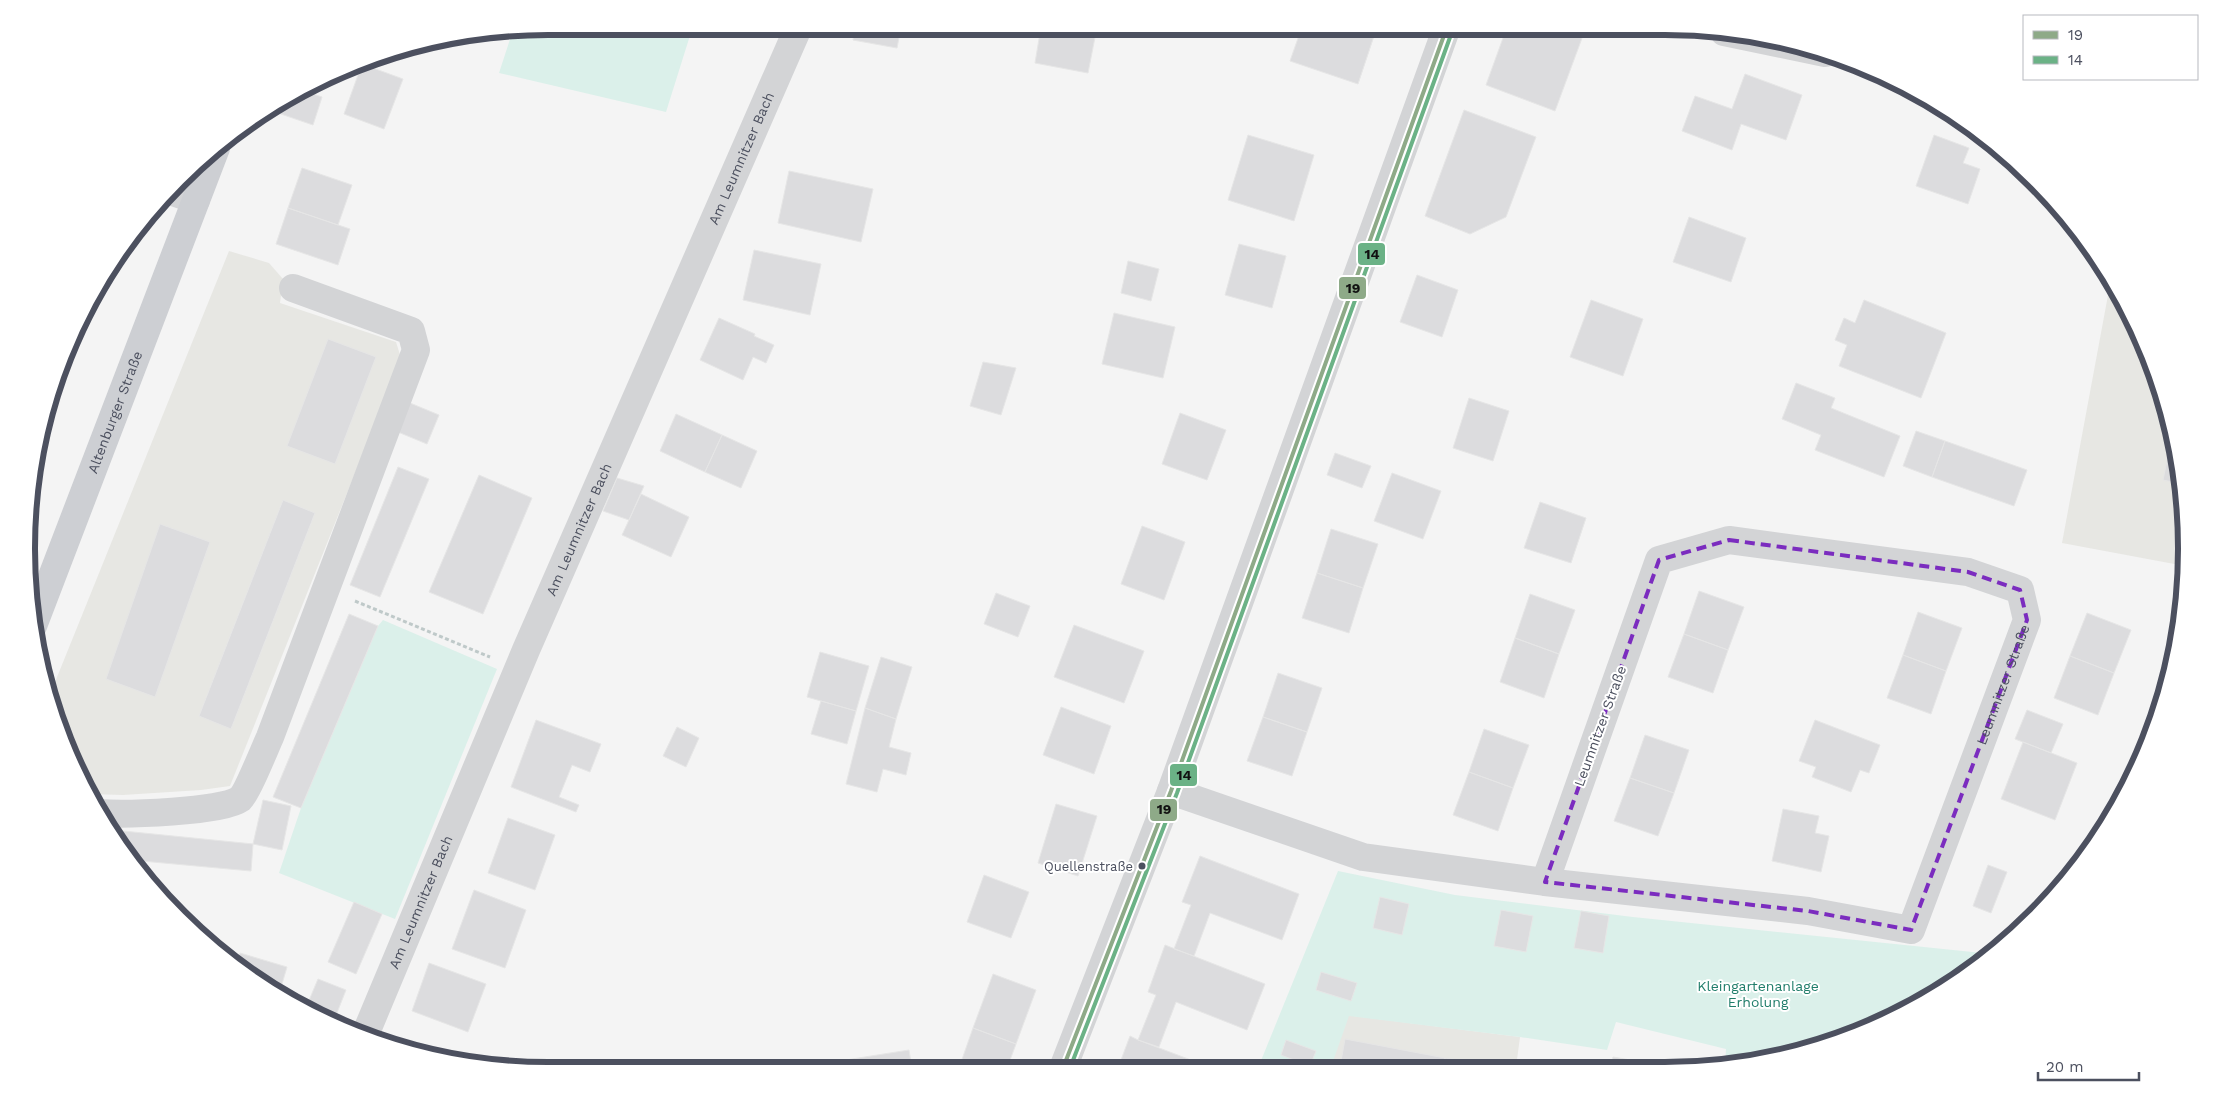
<svg xmlns="http://www.w3.org/2000/svg" width="2213" height="1097" font-family="'Work Sans',sans-serif">
	<style>
		.commercial { fill: #e7e7e3 }
		.green { fill: #dbf0ea }
		.building { fill: #dcdcde; stroke: #e6e6e6 }
		.lines { fill: none; stroke-linecap: round; stroke-linejoin: round }
		.path { stroke: #bfc9c9; stroke-width: 3; stroke-dasharray: 4 2.5; stroke-linecap: butt }
		.minor { stroke: #d3d4d6; stroke-width: 28 }
		.major { stroke: #cdcfd3; stroke-width: 28 }
		.bus-1-casing { stroke: #fff; stroke-width: 8 }
		.bus-2-casing { stroke: #fff; stroke-width: 8 }
		.bus-1 { stroke: #8eaa88; stroke-width: 4 }
		.bus-2 { stroke: #6bb286; stroke-width: 4 }
		.marked { fill: none; stroke: #7b2cbf; stroke-width: 4; stroke-dasharray: 10 6; stroke-linejoin: round }
		.bus-dot { fill: #4c505f; stroke: #fff; stroke-width: 2 }
		.labels { text-anchor: middle; stroke-width: 4; stroke-linejoin: round; paint-order: stroke }
		.bus-label { font-size: 13px; fill: #4c505f; stroke: #fff; text-anchor: end }
		.street-label { font-size: 14px; fill: #4c505f; stroke: #fff }
		.park-label { font-size: 14px; fill: #207d6a; stroke: #fff }
		.rim { fill: none; stroke: #4c505f; stroke-width: 6 }
		.line-badge { stroke: #fff; stroke-width: 2 }
		.pale-badge-label { font-size: 14px; text-anchor: middle; font-weight: bold; fill: #111 }
	</style>
	<rect width="100%" height="100%" fill="#f4f4f4"/>
	<path class="commercial" d="M229,251L269,263L283,279L280,303L396,342L401,358L230,786L201,790L123,795L88,794L80,779L49,697Z
		M2111,279L2117,287L2159,380L2182,480L2185,566L2062,543Z
		M1338,1014L1520,1037L1516,1067H1328Z"/>
	<path class="green" d="M549,26H693L666,112L499,73L513,30Z
		M383,620L497,669L395,919L279,873L301,808L378,626Z
		M1338,871L1455,895L1633,917L1992,954L1982,963L1864,1031L1732,1066H1725L1726,1049L1616,1022L1607,1050L1520,1037L1349,1016L1331,1067L1258,1068Z"/>
	<path class="building" d="M855,27H901L897,48L853,40Z
		M1041,27H1097L1088,73L1035,63Z
		M1302,27H1377L1358,84L1290,61Z
		M1507,27H1578L1585,30L1555,111L1486,85Z
		M362,64L403,79L384,129L344,114Z
		M1745,74L1802,95L1786,140L1741,124L1732,150L1682,131L1695,96L1732,109Z
		M301,90L322,97L313,125L278,113L282,100Z
		M1464,110L1536,137L1506,217L1470,234L1425,216Z
		M1248,135L1314,155L1294,221L1228,200Z
		M1934,135L1969,148L1963,163L1980,169L1968,204L1916,186Z
		M302,168L352,185L338,225L288,208Z
		M789,171L873,189L861,242L778,223Z
		M288,208L350,229L338,265L276,244Z
		M1689,217L1746,238L1731,282L1673,262Z
		M1239,244L1286,256L1272,308L1225,295Z
		M754,250L821,264L810,315L743,300Z
		M1128,261L1159,269L1151,301L1121,293Z
		M1417,275L1458,290L1442,337L1400,322Z
		M1591,300L1643,319L1623,376L1570,357Z
		M1864,300L1946,333L1921,398L1839,366L1847,345L1835,340L1844,318L1855,323Z
		M1114,313L1175,327L1163,378L1102,364Z
		M719,318L755,334L754,336L774,345L766,363L753,357L743,380L700,360Z
		M328,339L376,357L335,464L287,446Z
		M983,362L1016,368L1001,415L970,406Z
		M1796,383L1835,398L1831,408L1900,436L1884,477L1815,450L1821,435L1782,419Z
		M1469,398L1509,411L1493,461L1453,448Z
		M410,403L439,415L427,444L398,432Z
		M1180,413L1226,430L1207,480L1162,464Z
		M676,414L722,435L705,472L660,451Z
		M1916,431L1945,441L1932,477L1903,466Z
		M722,435L757,451L741,488L705,472Z
		M2172,436L2182,480V484L2163,480Z
		M1945,441L2027,470L2014,506L1932,477Z
		M1335,453L1371,466L1362,488L1327,475Z
		M398,467L429,479L380,597L350,585Z
		M1392,473L1441,491L1423,539L1374,521Z
		M479,475L532,498L483,614L429,592Z
		M617,478L644,486L629,520L603,511Z
		M641,494L689,517L671,557L622,535Z
		M283,500L315,513L231,729L199,716Z
		M1540,502L1586,518L1571,563L1524,548Z
		M160,524L210,542L155,697L106,679Z
		M1142,526L1185,542L1164,600L1121,584Z
		M1331,529L1378,544L1363,588L1317,573Z
		M1317,573L1363,588L1349,633L1302,618Z
		M1699,591L1744,607L1728,650L1684,634Z
		M996,593L1030,606L1018,637L984,624Z
		M1530,594L1575,610L1559,654L1515,638Z
		M1918,612L1962,628L1946,671L1903,655Z
		M2087,613L2131,630L2114,673L2070,656Z
		M349,614L378,626L301,808L273,797Z
		M1074,625L1144,651L1124,703L1054,677Z
		M1684,634L1728,650L1713,693L1668,677Z
		M1515,638L1559,654L1544,698L1500,682Z
		M820,652L869,666L856,711L807,697Z
		M1903,655L1946,671L1931,714L1887,698Z
		M2070,656L2114,673L2098,715L2054,698Z
		M881,657L912,667L896,719L865,708Z
		M1278,673L1322,688L1307,732L1263,717Z
		M821,701L856,711L847,744L811,734Z
		M1061,707L1111,726L1094,774L1043,755Z
		M865,708L896,719L889,747L911,753L906,775L883,769L877,792L846,784Z
		M2027,710L2063,724L2051,753L2015,739Z
		M1263,717L1307,732L1292,776L1247,761Z
		M536,720L601,744L590,772L572,765L559,797L579,805L576,812L511,787Z
		M1815,720L1880,745L1869,773L1860,770L1851,792L1812,777L1816,767L1799,761Z
		M677,727L699,738L686,767L663,756Z
		M1484,729L1529,745L1513,788L1469,772Z
		M1645,735L1689,750L1674,793L1630,778Z
		M2023,742L2077,763L2055,820L2001,799Z
		M1469,772L1513,788L1498,831L1453,815Z
		M1630,778L1674,793L1658,836L1614,821Z
		M263,800L291,806L282,850L253,844Z
		M1056,804L1097,816L1078,876L1038,863Z
		M1783,809L1819,816L1815,833L1829,836L1821,872L1772,861Z
		M508,818L555,835L535,890L488,873Z
		M123,831L253,844L251,871L131,860L121,847Z
		M1200,856L1299,894L1282,940L1210,913L1194,956L1174,949L1191,905L1182,902Z
		M1988,865L2007,872L1991,913L1973,906Z
		M984,875L1029,892L1011,938L967,922Z
		M474,890L526,910L505,968L452,949Z
		M1380,897L1409,904L1402,935L1373,928Z
		M354,902L382,914L356,974L328,962Z
		M1501,910L1533,916L1526,952L1494,946Z
		M1581,911L1609,916L1603,953L1574,948Z
		M1165,945L1265,984L1247,1030L1176,1002L1159,1047L1138,1040L1156,995L1148,992Z
		M240,953L287,967L279,994L258,983L237,965Z
		M429,963L486,984L468,1032L412,1011Z
		M1321,972L1357,983L1351,1001L1316,990Z
		M993,974L1036,990L1016,1044L973,1028Z
		M318,979L346,990L333,1023L305,1010Z
		M973,1028L1016,1044L1007,1068H959Z
		M1130,1036L1138,1040L1212,1068H1118Z
		M1345,1039L1445,1058L1443,1067H1340Z
		M1286,1040L1316,1051L1310,1066L1281,1055Z
		M402,1042L448,1059L414,1053L400,1048Z
		M909,1050L912,1069H828L827,1063Z
		M1613,1057L1642,1062L1641,1067H1611Z
		M1445,1058L1488,1064L1487,1067H1443Z
		M1534,1062L1567,1067H1533Z"/>
	<g class="lines">
		<path class="path" d="M355,601L490,657"/>
		<g class="minor">
			<path d="M1724,32L1825,53"/>
			<path d="M170,191L196,200"/>
			<path id="s1" d="M1171,791L1363,857L1545,882L1808,911L1911,930L2027,620L2020,590L1968,572L1729,540L1659,560L1545,882"/>
			<path d="M99,813C124,815 222,812 240,799C247,793 265,748 270,737L416,350L411,331L293,288"/>
			<path id="s2" d="M365,1035L526,650L799,26"/>
			<path d="M1063,1068L1171,791L1447,27"/>
		</g>
		<path class="major" id="s3" d="M33,626L216,148"/>
		<g class="bus-1-casing">
			<path id="bus-1" d="M1063,1068L1171,791L1447,27"/>
		</g>
		<g class="bus-2-casing">
			<path id="bus-2" d="M1070,1068L1177,793L1453,29"/>
		</g>
		<use href="#bus-1" class="bus-1"/>
		<use href="#bus-2" class="bus-2"/>
	</g>
	<path class="marked" d="M1729,540L1968,572L2020,590L2027,620L1911,930L1808,911L1545,882L1659,560Z"/>
	<circle class="bus-dot" cx="1142" cy="866" r="4.5"/>
	<g class="labels">
		<g class="bus-label">
			<text x="1133" y="871">Quellenstraße</text>
		</g>
		<g class="street-label">
			<text dy="5" stroke="none"><textPath href="#s2" startOffset="954">Am Leumnitzer Bach</textPath></text>
			<text dy="5" stroke="none"><textPath href="#s3" startOffset="229">Altenburger Straße</textPath></text>
			<text dy="5" stroke="none"><textPath href="#s2" startOffset="549">Am Leumnitzer Bach</textPath></text>
			<text dy="5" stroke="none"><textPath href="#s1" startOffset="1018">Leumnitzer Straße</textPath></text>
			<text transform="translate(1600 726) rotate(-70)" y="5">Leumnitzer Straße</text>
			<text dy="5" stroke="none"><textPath href="#s2" startOffset="144">Am Leumnitzer Bach</textPath></text>
		</g>
		<g class="park-label">
			<text x="1758" y="991">Kleingartenanlage<tspan x="1758" dy="16">Erholung</tspan></text>
		</g>
	</g>
	<path d="M0 0H2213V1097H0ZM548 35H1665A513 513 0 0 1 2178 548V549A513 513 0 0 1 1665 1062H548A513 513 0 0 1 35 549V548A513 513 0 0 1 548 35Z" fill="#fff" fill-rule="evenodd"/>
	<path class="rim" d="M548 35H1665A513 513 0 0 1 2178 548V549A513 513 0 0 1 1665 1062H548A513 513 0 0 1 35 549V548A513 513 0 0 1 548 35Z"/>
	<g class="line-badge">
		<rect x="1357" y="242" width="29" height="24" rx="5" fill="#6bb286"/>
		<rect x="1338" y="276" width="29" height="24" rx="5" fill="#8eaa88"/>
		<rect x="1169" y="763" width="29" height="24" rx="5" fill="#6bb286"/>
		<rect x="1149" y="798" width="29" height="24" rx="5" fill="#8eaa88"/>
	</g>
	<g class="pale-badge-label">
		<text x="1372" y="259">14</text>
		<text x="1353" y="293">19</text>
		<text x="1184" y="780">14</text>
		<text x="1164" y="814">19</text>
	</g>
	<rect x="2023" y="15" width="175" height="65" fill="#ffffff" stroke="#b7b9bf"/>
	<rect x="2033" y="31" width="25" height="8" fill="#8eaa88" stroke="#b7b9bf"/>
	<text x="2068" y="40" font-size="15" fill="#4c505f">19</text>
	<rect x="2033" y="56" width="25" height="8" fill="#6bb286" stroke="#b7b9bf"/>
	<text x="2068" y="65" font-size="15" fill="#4c505f">14</text>
	<path d="M2038 1072v8h101v-8" fill="none" stroke="#4c505f" stroke-width="2.5"/>
	<text x="2046" y="1072" font-size="15" fill="#4c505f" stroke="#ffffff" stroke-width="4" paint-order="stroke">20 m</text>
</svg>
